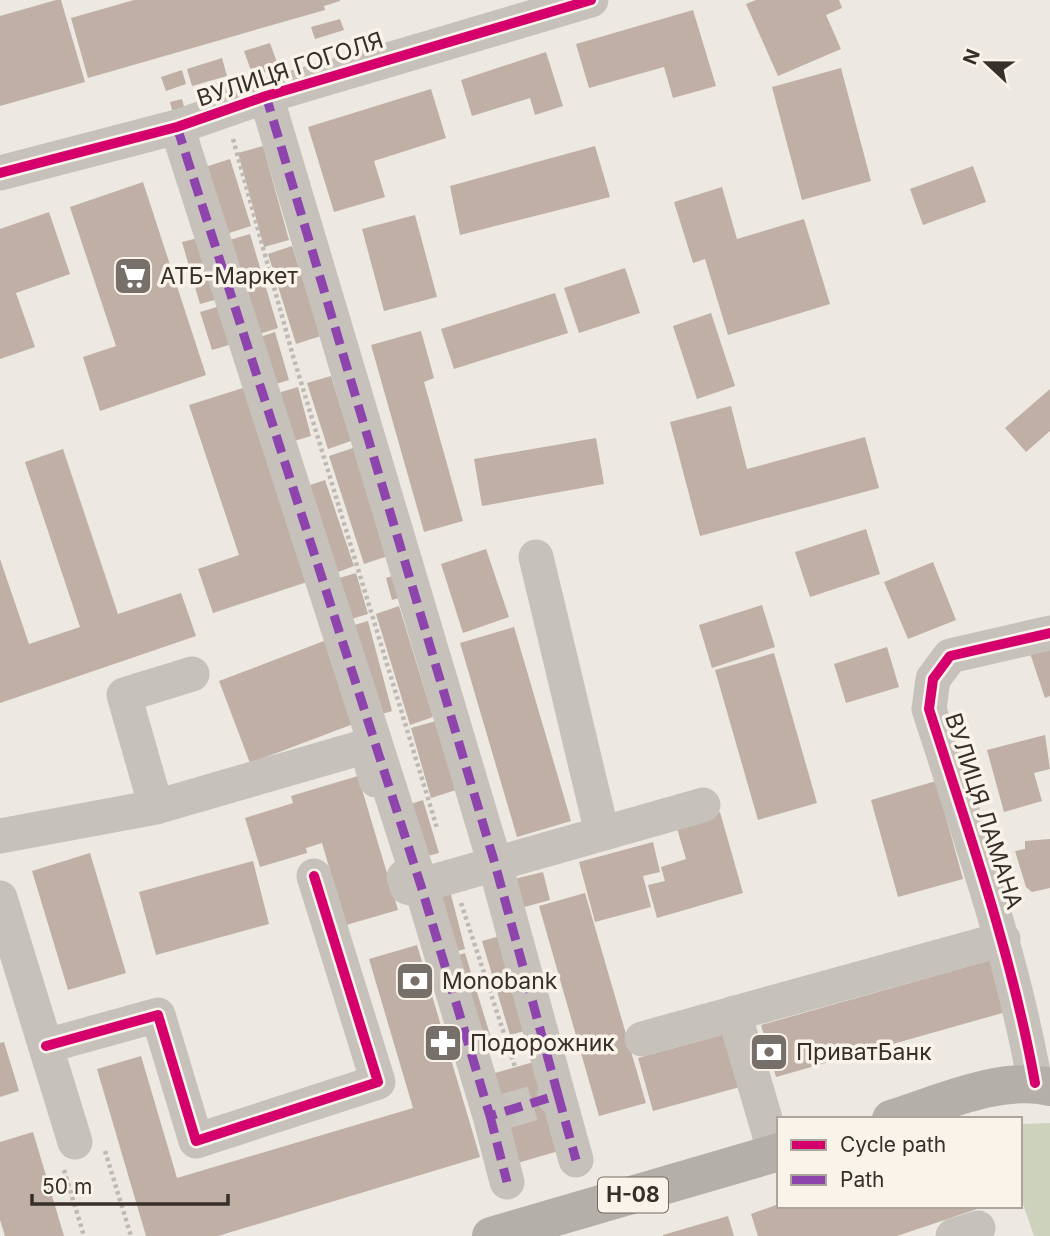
<svg xmlns="http://www.w3.org/2000/svg" width="1050" height="1236" font-family="Inter,sans-serif">
	<style>
		.green { fill: #cdd2bd }
		.building { fill: #bfafa5 }
		.lines { fill: none; stroke-linecap: round; stroke-linejoin: round }
		.minor-tunnel { stroke: #c9c4bd; stroke-width: 35; stroke-dasharray: 35 18; stroke-linecap: butt }
		.path { stroke: #beb9b4; stroke-width: 4.5; stroke-dasharray: 3.5 3.5; stroke-linecap: butt }
		.minor { stroke: #c6c1bb; stroke-width: 35 }
		.major { stroke: #b5afaa; stroke-width: 38 }
		.quiet { stroke: #8e44ad; stroke-width: 9; stroke-dasharray: 18 9; stroke-linecap: butt }
		.cycleway-casing { stroke: #f9f3ea; stroke-width: 15 }
		.cycleway { stroke: #d6006c; stroke-width: 10 }
		.labels { text-anchor: middle; stroke-width: 7; stroke-linejoin: round; paint-order: stroke }
		.shield { fill: #f9f3ea; stroke: #716a63; stroke-width: 2 }
		.shield-label { font-size: 21px; font-weight: bold; fill: #372f29 }
		.street-label { font-size: 23px; fill: #372f29; stroke: #f9f3ea }
		.poi-label { font-size: 23px; fill: #372f29; stroke: #f9f3ea; text-anchor: start }
	</style>
	<rect width="100%" height="100%" fill="#ede9e2"/>
	<path class="green" d="M1050,1123V1236H1034L1020,1195V1124Z"/>
	<path class="building" d="M56,0H61L85,82L0,106V16Z
		M134,0H340V1L324,6L325,10L88,78L71,18Z
		M756,0H839L842,8L826,15L841,49L778,76L746,4Z
		M693,10L716,86L673,98L664,67L589,88L576,44Z
		M340,19L344,30L315,39L311,27Z
		M270,43L279,68L253,76L244,51Z
		M546,52L563,106L535,115L530,98L472,116L461,80Z
		M222,58L227,76L192,86L187,69Z
		M841,68L871,181L802,200L772,87Z
		M182,70L186,84L166,91L161,77Z
		M227,80L234,98L216,105L209,86Z
		M431,89L446,138L374,161L385,197L334,212L308,127Z
		M182,99L187,118L175,121L170,102Z
		M263,146L289,240L264,247L238,153Z
		M595,146L610,197L460,235L450,186Z
		M230,159L251,226L223,235L202,168Z
		M973,166L986,202L923,225L910,189Z
		M143,182L206,375L100,411L83,357L116,346L70,207Z
		M722,187L737,239L804,219L830,304L728,335L705,259L693,263L674,202Z
		M49,212L70,274L16,293L35,347L0,359V229Z
		M415,215L437,297L384,311L362,229Z
		M250,234L278,328L253,336L226,241Z
		M198,238L215,300L200,304L182,242Z
		M292,246L321,336L296,344L268,254Z
		M625,268L640,313L579,333L564,288Z
		M555,293L568,333L454,369L441,329Z
		M217,307L229,345L212,350L200,312Z
		M711,313L735,386L697,399L673,326Z
		M421,331L434,378L424,382L463,521L424,532L371,345Z
		M275,332L289,380L273,385L260,337Z
		M331,376L351,441L328,449L307,383Z
		M298,387L311,436L291,442L278,393Z
		M243,388L307,582L213,613L198,569L239,555L189,405Z
		M1050,389V431L1026,452L1005,428Z
		M731,406L747,469L865,437L879,488L700,536L670,422Z
		M596,438L604,484L482,506L474,459Z
		M353,448L388,556L364,564L329,456Z
		M63,449L118,614L181,593L196,636L0,703V559L29,644L80,627L25,462Z
		M325,480L354,566L338,572L310,485Z
		M866,529L880,574L810,597L795,552Z
		M486,549L509,617L463,633L441,564Z
		M933,562L956,620L908,639L884,582Z
		M405,572L411,594L392,600L386,578Z
		M356,573L368,614L348,620L336,579Z
		M762,605L775,647L712,668L699,625Z
		M399,606L433,717L410,725L376,614Z
		M368,621L392,711L376,716L351,626Z
		M514,627L571,821L517,837L460,643Z
		M324,641L356,723L250,763L219,681Z
		M1050,646V696L1045,698L1030,653Z
		M887,647L899,687L846,703L834,664Z
		M774,653L817,803L758,820L715,670Z
		M436,721L456,790L431,798L411,728Z
		M1045,735L1050,769L1034,773L1042,801L1004,812L987,750Z
		M358,776L398,910L346,925L322,843L306,848L307,853L260,867L245,818L293,803L291,796Z
		M936,781L963,879L898,897L871,800Z
		M423,800L439,853L420,858L405,806Z
		M720,812L743,893L657,918L648,885L665,881L661,867L686,859L676,825Z
		M1050,839V888L1032,892L1026,887L1015,851L1025,849V841Z
		M653,842L660,872L643,876L651,907L595,922L579,862Z
		M90,853L126,973L68,990L32,871Z
		M253,861L269,924L156,955L139,892Z
		M543,872L550,900L521,908L514,879Z
		M449,887L465,949L446,954L430,892Z
		M585,893L646,1103L599,1116L539,906Z
		M500,936L528,1030L510,1035L482,941Z
		M417,945L480,1157L218,1236H146L97,1069L141,1056L177,1178L413,1108L369,959Z
		M465,953L491,1038L475,1043L449,958Z
		M991,960L1006,1012L776,1077L761,1025Z
		M725,1034L740,1087L653,1111L638,1058Z
		M4,1042L19,1091L0,1097V1043Z
		M544,1059L569,1148L514,1164L488,1075Z
		M33,1132L64,1236H5L0,1220V1142Z
		M779,1204V1206L983,1207L897,1236H758L751,1214Z
		M728,1216L734,1236H663V1235Z"/>
	<g class="lines">
		<path class="minor-tunnel" d="M499,1113L554,1097"/>
		<path class="path" d="M233,139L293,356L437,828
			M461,903L515,1067
			M105,1151L131,1236
			M64,1170L84,1236"/>
		<path class="minor" d="M266,96L495,864L558,1095L554,1097
			M177,127L421,886L490,1116L499,1113
			M0,173L177,127L266,96L591,0
			M536,557L602,833
			M156,807L124,695L192,674
			M0,836L156,807L360,748L369,755L376,780
			M404,877L407,887L411,888L703,805
			M0,898L75,1142
			M734,1013L775,1153
			M642,1039L1003,939
			M46,1046L158,1015L196,1141L378,1082L314,876
			M1035,1083C1012,955 969,833 929,709L933,679L950,656L1050,633
			M558,1095L576,1160
			M490,1116L507,1182
			M953,1236L978,1228"/>
		<path class="major" d="M891,1119C939,1104 1000,1075 1050,1087
			M491,1236L779,1152"/>
		<path class="quiet" d="M177,127L421,886L490,1116L558,1095L495,864L266,96
			M558,1095L576,1160
			M490,1116L507,1182"/>
		<g class="cycleway-casing">
			<path id="cycleway" d="M0,173L177,127L266,96L591,0
				M46,1046L158,1015L196,1141L378,1082L314,876
				M1035,1083C1012,955 969,833 929,709L933,679L950,656L1050,633"/>
		</g>
		<use href="#cycleway" class="cycleway"/>
	</g>
	<defs>
		<g id="supermarket-square" transform="scale(2.0125)"><rect x="-9" y="-9" width="18" height="18" rx="4" fill="#77706a" stroke="#f9f3ea"/><path d="M-6-5.5h2.5l.6 2H6L4.5 2H-2.5L-4.4-4H-6ZM-1.5 3.2a1.3 1.3 0 1 0 .1 0ZM3 3.2a1.3 1.3 0 1 0 .1 0Z" fill="#fff"/></g>
		<g id="bank-square" transform="scale(2.0125)"><rect x="-9" y="-9" width="18" height="18" rx="4" fill="#77706a" stroke="#f9f3ea"/><path d="M-6-4H6V4H-6ZM0-2.3a2.3 2.3 0 1 0 0 4.6a2.3 2.3 0 1 0 0-4.6Z" fill="#fff"/></g>
		<g id="pharmacy-square" transform="scale(2.0125)"><rect x="-9" y="-9" width="18" height="18" rx="4" fill="#77706a" stroke="#f9f3ea"/><path d="M-2-6h4v4h4v4h-4v4h-4v-4h-4v-4h4Z" fill="#fff"/></g>
	</defs>
	<g fill-rule="evenodd">
		<use href="#supermarket-square" x="133" y="276"/>
		<use href="#bank-square" x="415" y="981"/>
		<use href="#pharmacy-square" x="443" y="1043"/>
		<use href="#bank-square" x="769" y="1052"/>
	</g>
	<g class="labels">
		<rect class="shield" x="598" y="1177.5" width="70" height="35" rx="5"/>
		<g class="shield-label">
			<text x="633" y="1202">Н-08</text>
		</g>
		<g class="street-label">
			<text transform="translate(290 69) rotate(-18)" y="8">ВУЛИЦЯ ГОГОЛЯ</text>
			<text transform="translate(984 811) rotate(72)" y="8">ВУЛИЦЯ ЛАМАНА</text>
		</g>
		<g class="poi-label">
			<text x="160" y="284">АТБ-Маркет</text>
			<text x="442" y="989">Monobank</text>
			<text x="470" y="1051">Подорожник</text>
			<text x="796" y="1060">ПриватБанк</text>
		</g>
	</g>
	<rect x="777" y="1117" width="245" height="91" fill="#f9f3ea" stroke="#aba59d" stroke-width="2"/>
	<rect x="791" y="1140" width="35" height="10" fill="#d6006c" stroke="#aba59d" stroke-width="2"/>
	<text x="840" y="1152" font-size="21" fill="#372f29">Cycle path</text>
	<rect x="791" y="1175" width="35" height="10" fill="#8e44ad" stroke="#aba59d" stroke-width="2"/>
	<text x="840" y="1187" font-size="21" fill="#372f29">Path</text>
	<g transform="translate(987 63) rotate(292)" stroke="#f9f3ea" stroke-width="5" paint-order="stroke">
	<path d="M0-5L12 26L0 18L-12 26Z" fill="#372f29"/>
	<text y="-10" font-size="19" font-weight="bold" text-anchor="middle" fill="#372f29">N</text>
	</g>
	<path d="M32 1194v10h196v-10" fill="none" stroke="#372f29" stroke-width="3.5"/>
	<text x="42" y="1194" font-size="21" fill="#372f29" stroke="#f9f3ea" stroke-width="5" paint-order="stroke">50 m</text>
</svg>
